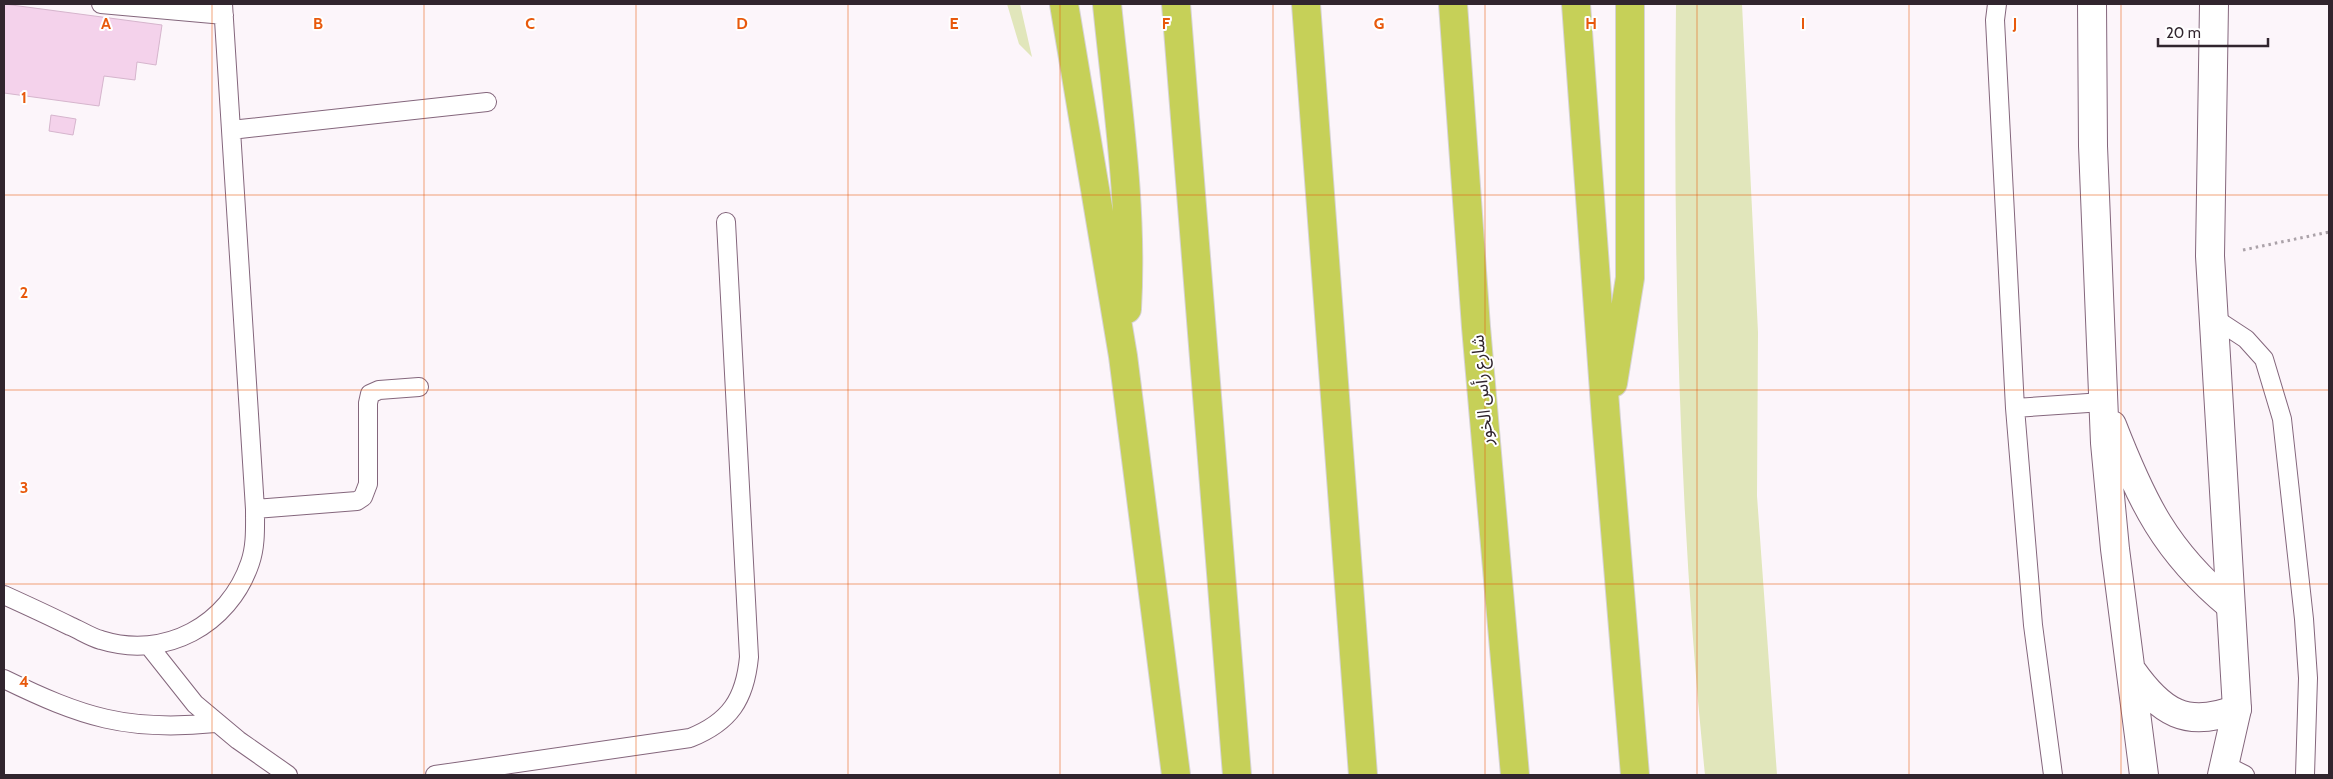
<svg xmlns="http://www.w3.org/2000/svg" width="2333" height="779" font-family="Cabin,'Noto Sans Arabic',sans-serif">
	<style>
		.green { fill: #e1e6bb }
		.building { fill: #f4d2eb; stroke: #d6b5cd }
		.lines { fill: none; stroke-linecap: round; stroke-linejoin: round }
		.service-casing { stroke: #84667c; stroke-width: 20 }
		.minor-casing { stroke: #84667c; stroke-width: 30 }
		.tertiary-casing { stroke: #84667c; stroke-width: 30 }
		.motorway-casing { stroke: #d6d3d5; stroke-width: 30 }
		.path { stroke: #aba2a9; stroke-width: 3; stroke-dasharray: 2.5 4; stroke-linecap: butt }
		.service { stroke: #fff; stroke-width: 18 }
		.minor { stroke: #fff; stroke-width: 28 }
		.tertiary { stroke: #fff; stroke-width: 28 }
		.motorway { stroke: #c6d058; stroke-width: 28 }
		.grid { fill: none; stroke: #e8590c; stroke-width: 1; stroke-opacity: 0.55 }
		.labels { text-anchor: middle; stroke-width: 4; stroke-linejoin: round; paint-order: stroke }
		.street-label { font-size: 18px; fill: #31252e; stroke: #fff }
		.grid-label { font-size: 16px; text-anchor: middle; font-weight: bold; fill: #e8590c; stroke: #fff; stroke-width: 4; stroke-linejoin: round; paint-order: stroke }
	</style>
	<rect width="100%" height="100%" fill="#fcf5fa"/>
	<path class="green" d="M1007,4H1020L1032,57L1019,44Z
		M1676,4H1742L1758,332L1757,496L1777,775H1705C1679,519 1673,261 1676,4Z"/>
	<path class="building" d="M4,4L162,25L156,65L137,62L135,80L104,76L99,106L4,93Z
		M51,115L76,119L73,135L49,131Z"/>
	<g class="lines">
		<g class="service-casing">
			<path id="service" d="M101,4L224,15
				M1997,4L1995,20L2015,408L2033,625L2053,775
				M231,130L487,102
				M2214,318L2246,339L2264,359L2282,419L2304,619L2308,678L2305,775
				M2015,408L2103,402
				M255,509L357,501L363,497L368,484V403L370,394L379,390L419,387
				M4,595C26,605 48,615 70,626C80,630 90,637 101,640C165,660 229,625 250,563C256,546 255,527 255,509L223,4
				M149,646L195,704L238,740L288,775
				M4,679C82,717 127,732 215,723
				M2225,765L2245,775
				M435,775L690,738C730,722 745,699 749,657L726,222"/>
		</g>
		<g class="minor-casing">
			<path id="minor" d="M2214,4L2210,256L2237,709L2222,775"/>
		</g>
		<g class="tertiary-casing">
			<path id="tertiary" d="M2092,4L2093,146L2105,443L2115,549L2144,775
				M2112,425C2142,502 2165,551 2230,605
				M2132,671C2161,712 2186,729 2237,709"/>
		</g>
		<g class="motorway-casing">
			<path id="motorway" d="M1064,4L1123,356L1176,775
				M1107,4C1117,105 1133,206 1127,309
				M1176,4L1237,775
				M1306,4L1363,775
				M1453,4L1476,327L1515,775
				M1576,4L1606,419L1635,775
				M1613,383L1630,278V4"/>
		</g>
		<path class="path" d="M2243,250L2329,232"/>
		<use href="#service" class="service"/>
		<use href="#minor" class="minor"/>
		<use href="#tertiary" class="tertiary"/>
		<use href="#motorway" class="motorway"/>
	</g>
	<path class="grid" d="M212,4V775M424,4V775M636,4V775M848,4V775M1060,4V775M1273,4V775M1485,4V775M1697,4V775M1909,4V775M2121,4V775M4,195H2329M4,390H2329M4,584H2329"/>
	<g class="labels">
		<g class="street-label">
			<text transform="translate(1482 390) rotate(-95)" y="6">شارع رأس الخور</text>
		</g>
	</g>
	<g class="grid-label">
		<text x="106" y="29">A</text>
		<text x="318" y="29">B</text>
		<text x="530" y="29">C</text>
		<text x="742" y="29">D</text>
		<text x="954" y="29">E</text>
		<text x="1166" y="29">F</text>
		<text x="1379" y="29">G</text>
		<text x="1591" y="29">H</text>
		<text x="1803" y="29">I</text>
		<text x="2015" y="29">J</text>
		<text x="24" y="103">1</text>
		<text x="24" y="298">2</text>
		<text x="24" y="493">3</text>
		<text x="24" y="687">4</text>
	</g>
	<rect width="2333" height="779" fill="none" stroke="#31252e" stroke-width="10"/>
	<path d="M2158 38v8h110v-8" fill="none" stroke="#31252e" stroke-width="2.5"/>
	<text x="2166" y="38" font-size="15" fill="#31252e" stroke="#ffffff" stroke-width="4" paint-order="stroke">20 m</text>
</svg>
